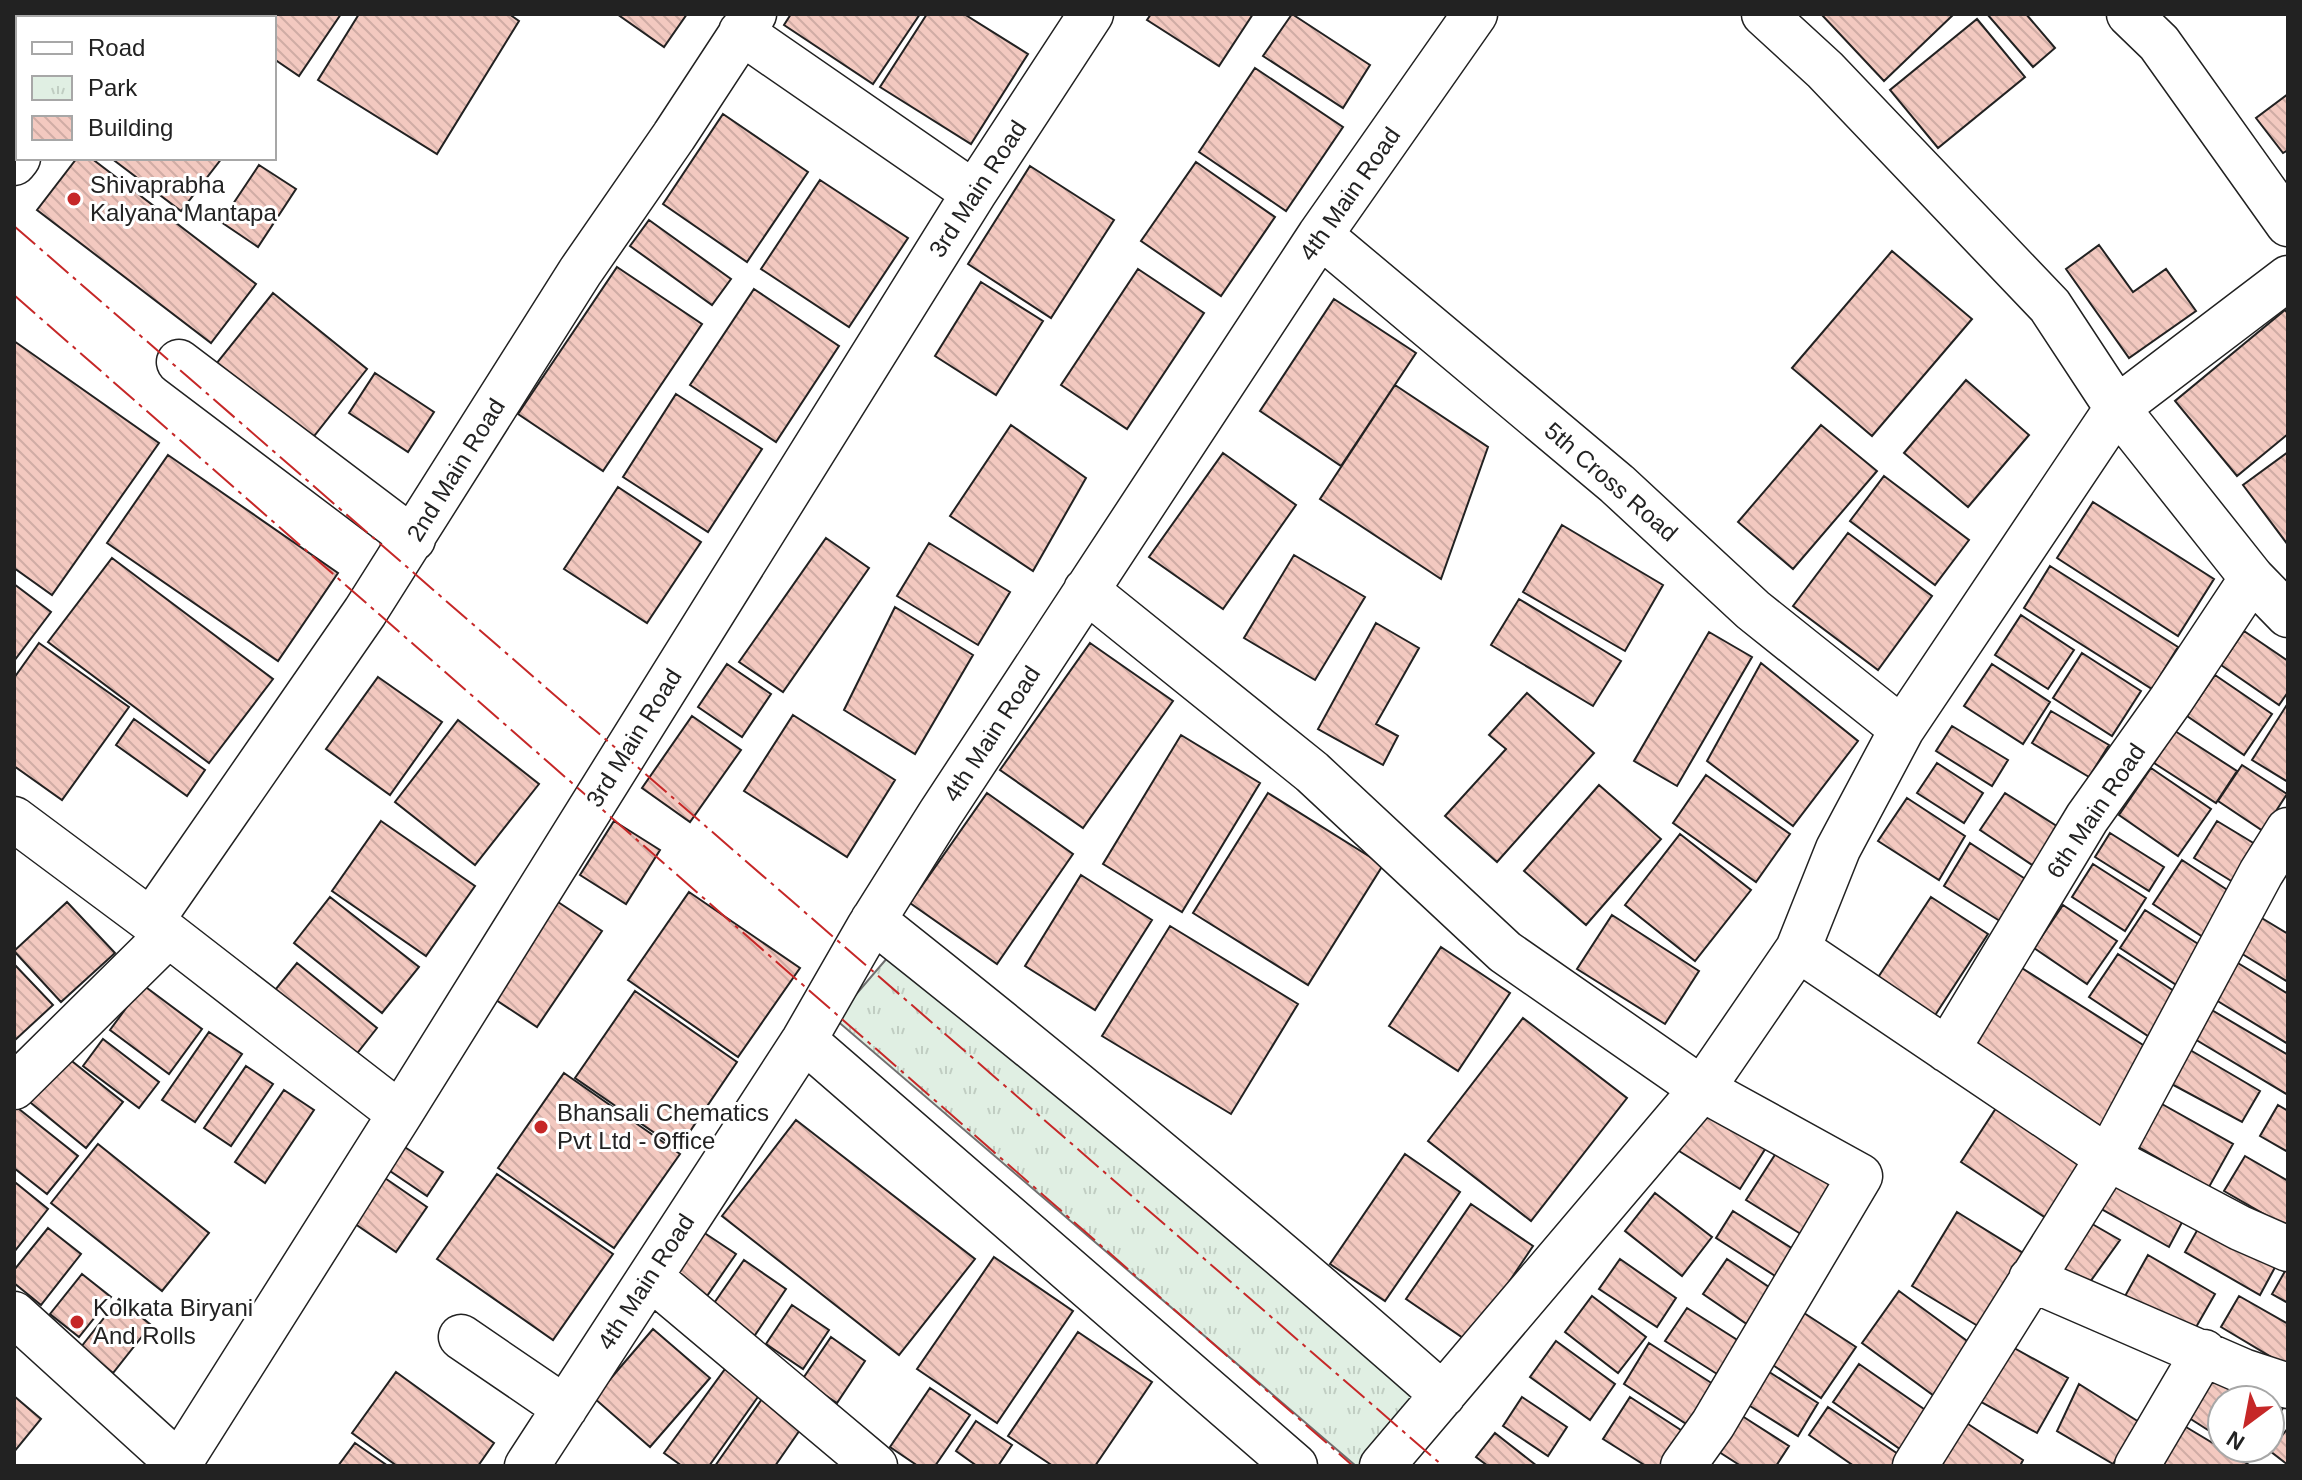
<svg xmlns="http://www.w3.org/2000/svg" width="2302" height="1480" font-family="Helvetica,sans-serif">
	<style>
		.park { fill: url(#park-tufts); stroke: #6f6f6f; stroke-width: 2 }
		.building { fill: url(#building-back-hatch); stroke: #222; stroke-width: 2 }
		.lines { fill: none; stroke-linecap: round; stroke-linejoin: round }
		.minor-casing { stroke: #222; stroke-width: 47 }
		.major-casing { stroke: #222; stroke-width: 47 }
		.minor { stroke: #fff; stroke-width: 44 }
		.major { stroke: #fff; stroke-width: 44 }
		.power { stroke: #c62828; stroke-width: 2; stroke-dasharray: 28 6 4 6; stroke-linecap: butt }
		.poi-dot { fill: #c62828; stroke: #fff; stroke-width: 3 }
		.labels { text-anchor: middle; stroke-width: 6; stroke-linejoin: round; paint-order: stroke }
		.poi-label { font-size: 24px; fill: #222; stroke: #fff; text-anchor: start }
		.street-label { font-size: 24px; fill: #222; stroke: #fff }
	</style>
	<defs>
		<pattern id="park-tufts" width="24" height="20" patternUnits="userSpaceOnUse" patternTransform="scale(2)"><rect width="24" height="20" fill="#e0efe3"/><path d="M3 7l-1-3M5 7V3M7 7l1-3M15 17l-1-3M17 17v-4M19 17l1-3" fill="none" stroke="#c0cdc2"/></pattern>
		<pattern id="building-back-hatch" width="6" height="6" patternUnits="userSpaceOnUse" patternTransform="scale(2)"><rect width="6" height="6" fill="#f3c9c0"/><path d="M-1 5l2 2M0 0l6 6M5-1l2 2" fill="none" stroke="#d0aca5"/></pattern>
	</defs>
	<rect width="100%" height="100%" fill="#fff"/>
	<path class="park" d="M894,950L1424,1406L1372,1466H1356L835,1019Z"/>
	<path class="building" d="M207,14H341L299,76L274,59V18H212Z
		M359,14H509L519,21L437,154L318,80Z
		M617,14H687L664,47Z
		M791,14H920L873,84L784,25Z
		M927,14H964L1028,54L971,144L880,87Z
		M1151,14H1253L1219,66L1147,20Z
		M1292,14L1370,65L1343,108L1263,56Z
		M1821,14H1954L1884,81Z
		M1987,14H2026L2055,48L2033,67Z
		M1977,19L2025,77L1938,148L1890,90Z
		M1255,68L1343,127L1286,211L1199,152Z
		M2288,94V150L2283,153L2256,118Z
		M723,114L808,172L747,262L663,204Z
		M77,158H91L256,284L211,343L37,210Z
		M111,158H222L181,211Z
		M1196,162L1275,217L1221,296L1141,241Z
		M259,165L296,189L258,247L221,222Z
		M1030,166L1114,220L1051,318L968,264Z
		M820,180L908,238L849,327L761,269Z
		M649,220L731,279L712,305L630,246Z
		M2099,245L2133,292L2166,269L2196,311L2129,358L2066,269Z
		M1892,251L1972,319L1872,436L1792,368Z
		M617,267L702,324L603,471L518,414Z
		M1138,269L1204,313L1127,429L1061,385Z
		M981,282L1043,321L996,395L935,356Z
		M754,289L839,346L776,442L690,385Z
		M273,293L367,369L307,445L212,369Z
		M1334,299L1416,353L1341,466L1260,411Z
		M2285,310L2288,314V434L2237,476L2175,401Z
		M14,341L159,443L52,595L14,568Z
		M375,373L434,412L408,452L349,413Z
		M1966,380L2029,435L1968,507L1904,453Z
		M1395,385L1488,447L1441,579L1320,499Z
		M676,394L762,449L708,532L623,477Z
		M1011,425L1086,478L1033,571L950,516Z
		M1821,425L1877,471L1793,569L1738,522Z
		M2288,452V545L2243,485Z
		M1223,453L1296,505L1223,609L1149,557Z
		M168,455L338,573L278,661L107,543Z
		M1884,476L1969,540L1935,585L1850,521Z
		M618,487L701,542L647,623L564,569Z
		M2093,502L2214,579L2178,636L2057,558Z
		M1562,525L1663,585L1625,651L1523,592Z
		M1848,533L1932,596L1878,670L1793,606Z
		M826,538L869,568L783,692L739,662Z
		M929,543L1010,592L978,645L897,596Z
		M1294,555L1365,597L1315,680L1244,638Z
		M112,558L273,679L209,763L48,642Z
		M2050,566L2178,647L2152,689L2024,608Z
		M14,584L51,612L14,661Z
		M1519,599L1621,661L1593,706L1491,645Z
		M895,607L973,655L915,754L844,710Z
		M2021,615L2074,650L2048,689L1995,655Z
		M1376,623L1419,648L1376,724L1398,736L1383,765L1318,729Z
		M2244,631L2288,661V692L2279,705L2221,665Z
		M1709,632L1752,657L1677,786L1634,761Z
		M39,643L129,707L62,800L14,766V678Z
		M1090,643L1173,701L1083,828L1000,770Z
		M2082,653L2141,691L2112,736L2053,698Z
		M1761,663L1858,741L1793,826L1707,761Z
		M727,664L771,694L742,737L698,707Z
		M1992,664L2050,702L2023,744L1964,706Z
		M2215,675L2272,714L2244,755L2187,716Z
		M378,677L442,722L390,795L326,749Z
		M1527,693L1594,753L1497,862L1445,816L1506,749L1489,735Z
		M2288,703V782L2252,760Z
		M2051,711L2109,745L2089,777L2032,743Z
		M793,715L895,780L847,857L744,791Z
		M692,716L741,750L690,822L642,788Z
		M134,719L205,770L187,796L116,745Z
		M458,720L539,784L475,865L395,802Z
		M1952,726L2008,760L1992,786L1936,751Z
		M2175,731L2237,771L2216,803L2154,763Z
		M1181,735L1260,783L1182,912L1103,864Z
		M1937,763L1983,793L1964,823L1917,793Z
		M2242,765L2287,794L2263,831L2218,801Z
		M2151,768L2211,809L2178,856L2119,815Z
		M1706,775L1790,834L1756,882L1673,823Z
		M1599,785L1661,839L1586,925L1524,871Z
		M987,793L1073,854L997,964L910,903Z
		M1268,793L1383,865L1308,985L1193,913Z
		M2005,793L2063,830L2038,869L1980,830Z
		M1907,798L1965,836L1939,880L1878,841Z
		M381,821L475,886L426,956L332,891Z
		M614,821L660,850L626,904L580,875Z
		M2217,821L2265,850L2241,887L2194,858Z
		M2110,833L2164,867L2149,891L2095,857Z
		M1680,834L1751,890L1695,961L1625,905Z
		M1970,843L2030,882L2003,923L1944,886Z
		M2182,860L2244,901L2215,945L2153,904Z
		M2093,864L2146,898L2125,931L2072,897Z
		M1081,875L1152,920L1095,1010L1025,966Z
		M689,892L800,968L738,1057L628,980Z
		M330,897L419,967L382,1013L294,943Z
		M1931,897L1988,934L1932,1020L1875,982Z
		M67,902L115,953L61,1002L14,951Z
		M558,902L602,931L537,1027L493,998Z
		M2063,905L2117,941L2087,984L2034,948Z
		M2145,910L2206,949L2181,988L2120,948Z
		M1612,915L1699,971L1665,1024L1577,969Z
		M2260,917L2288,934V982L2239,952Z
		M1170,926L1298,1004L1231,1114L1102,1036Z
		M1441,947L1510,993L1458,1071L1389,1026Z
		M2118,954L2180,995L2151,1038L2089,997Z
		M2233,960L2288,994V1044L2211,997Z
		M297,963L377,1028L355,1056L275,990Z
		M14,964L53,1005L14,1041Z
		M2017,965L2151,1050L2102,1127L1968,1042Z
		M143,985L202,1029L169,1074L110,1030Z
		M635,991L737,1062L678,1149L575,1078Z
		M2205,1006L2288,1055V1095L2188,1035Z
		M1523,1018L1627,1098L1531,1221L1428,1141Z
		M209,1032L242,1054L195,1122L162,1100Z
		M103,1039L159,1082L139,1108L83,1066Z
		M48,1042L123,1102L86,1148L14,1089Z
		M2185,1047L2260,1091L2242,1122L2166,1081Z
		M246,1066L273,1084L231,1146L204,1128Z
		M564,1073L680,1154L614,1248L498,1168Z
		M284,1090L314,1110L265,1183L235,1162Z
		M2002,1099L2093,1158L2052,1222L1961,1162Z
		M2153,1099L2233,1144L2209,1187L2128,1141Z
		M1708,1104L1769,1143L1740,1189L1679,1151Z
		M14,1105L78,1156L47,1194L14,1168Z
		M2278,1105L2288,1111V1152L2260,1136Z
		M796,1120L975,1259L899,1355L722,1216Z
		M98,1144L209,1233L162,1291L51,1203Z
		M400,1144L443,1172L427,1196L384,1167Z
		M1780,1147L1838,1184L1804,1236L1746,1200Z
		M1405,1154L1460,1192L1385,1301L1330,1264Z
		M2245,1156L2288,1181V1228L2224,1191Z
		M2108,1168L2187,1213L2169,1247L2089,1202Z
		M379,1174L427,1207L396,1252L348,1219Z
		M497,1174L613,1254L553,1340L437,1259Z
		M16,1183L48,1209L14,1252V1186Z
		M1655,1193L1712,1237L1682,1276L1625,1231Z
		M1471,1204L1533,1246L1469,1342L1406,1299Z
		M1733,1211L1801,1254L1783,1281L1716,1238Z
		M1957,1212L2036,1261L1991,1334L1912,1286Z
		M2080,1217L2120,1240L2085,1289L2046,1272Z
		M2204,1218L2279,1260L2260,1295L2185,1252Z
		M48,1228L81,1254L41,1305L14,1283V1270Z
		M700,1230L736,1254L707,1296L671,1272Z
		M2148,1255L2215,1294L2187,1343L2120,1305Z
		M994,1257L1073,1311L997,1423L917,1369Z
		M1620,1259L1676,1298L1657,1327L1599,1289Z
		M1727,1259L1778,1293L1754,1329L1703,1294Z
		M744,1260L786,1289L753,1338L710,1309Z
		M2288,1266V1303L2272,1294Z
		M82,1274L111,1297L79,1337L50,1314Z
		M1899,1291L1978,1349L1941,1401L1862,1343Z
		M1592,1296L1646,1337L1618,1373L1565,1332Z
		M2239,1296L2288,1324V1367L2221,1327Z
		M119,1299L151,1325L113,1373L81,1347Z
		M792,1305L829,1330L803,1369L766,1344Z
		M1687,1308L1739,1341L1717,1374L1665,1341Z
		M1801,1311L1856,1347L1821,1398L1767,1361Z
		M653,1329L710,1378L650,1447L594,1398Z
		M1078,1332L1152,1382L1095,1466H1053L1008,1436Z
		M831,1337L865,1361L837,1403L802,1380Z
		M1998,1339L2068,1378L2037,1433L1967,1394Z
		M1556,1341L1615,1384L1590,1420L1530,1377Z
		M1649,1343L1713,1384L1688,1425L1624,1384Z
		M1859,1364L1934,1416L1907,1454L1833,1402Z
		M2220,1364L2285,1405L2270,1428V1400H2222V1439L2186,1416Z
		M1763,1368L1818,1403L1798,1436L1742,1401Z
		M725,1369L760,1394L709,1466H682L664,1453Z
		M396,1372L494,1443L478,1466H397L352,1433Z
		M2079,1384L2139,1422L2113,1464L2057,1431Z
		M930,1388L970,1415L935,1466H918L890,1447Z
		M14,1396L41,1419L14,1452Z
		M1522,1397L1567,1427L1548,1456L1503,1426Z
		M1630,1397L1687,1434L1667,1466H1646L1603,1439Z
		M762,1399L802,1427L775,1466H715Z
		M1828,1407L1907,1460L1903,1466H1854L1809,1435Z
		M1739,1414L1789,1446L1776,1466H1741L1716,1450Z
		M976,1421L1012,1445L998,1466H977L956,1451Z
		M1965,1422L2023,1460L2020,1466H1936Z
		M2181,1424L2251,1466H2165L2158,1462Z
		M2288,1428V1465L2270,1451Z
		M1495,1433L1537,1466H1488L1476,1457Z
		M355,1443L388,1466H338Z"/>
	<g class="lines">
		<g class="minor-casing">
			<path id="minor" d="M1764,14L1825,70L2050,306L2117,408L2252,578L2288,615
				M2129,14L2159,43L2288,224
				M117,18L120,14
				M741,32L974,193
				M14,163L18,158
				M1320,235L1617,484L1753,610L1902,729
				M179,362L413,539
				M1086,590L1312,772L1505,952L1702,1089L1860,1176L1713,1424L1683,1466
				M14,819L151,921L400,1114
				M873,920C1067,1074 1257,1231 1443,1395
				M151,921L365,612L580,272L674,136L754,14
				M1798,949L2108,1158L2240,1228L2288,1249
				M804,1040L1295,1466
				M1947,1050L2087,818L2171,700L2252,578
				M14,1087L168,935
				M650,1277L875,1466
				M2031,1279L2243,1371L2288,1386
				M461,1337L565,1408
				M179,1464L400,1114L974,193L1091,14
				M527,1466L804,1040L869,927L940,814L1320,235L1475,14
				M1382,1466L1702,1089L1798,949L1838,849L1902,729L2117,408L2288,278
				M1915,1466L2108,1158L2261,873L2288,830
				M2137,1466L2204,1352"/>
		</g>
		<g class="major-casing">
			<path id="major" d="M14,1314L181,1466"/>
		</g>
		<use href="#minor" class="minor"/>
		<use href="#major" class="major"/>
		<path class="power" d="M14,226L1443,1466
			M14,295L1353,1466"/>
	</g>
	<g class="poi-dot">
		<circle cx="74" cy="199" r="8"/>
		<circle cx="541" cy="1127" r="8"/>
		<circle cx="77" cy="1322" r="8"/>
	</g>
	<g class="labels">
		<g class="poi-label">
			<text x="90" y="193">Shivaprabha<tspan x="90" dy="28">Kalyana Mantapa</tspan></text>
			<text x="557" y="1121">Bhansali Chematics<tspan x="557" dy="28">Pvt Ltd - Office</tspan></text>
			<text x="93" y="1316">Kolkata Biryani<tspan x="93" dy="28">And Rolls</tspan></text>
		</g>
		<g class="street-label">
			<text transform="translate(978 189) rotate(-57)" y="8">3rd Main Road</text>
			<text transform="translate(1350 194) rotate(-55)" y="8">4th Main Road</text>
			<text transform="translate(456 470) rotate(-58)" y="8">2nd Main Road</text>
			<text transform="translate(1611 482) rotate(41)" y="8">5th Cross Road</text>
			<text transform="translate(992 734) rotate(-57)" y="8">4th Main Road</text>
			<text transform="translate(634 738) rotate(-58)" y="8">3rd Main Road</text>
			<text transform="translate(2096 811) rotate(-56)" y="8">6th Main Road</text>
			<text transform="translate(646 1282) rotate(-57)" y="8">4th Main Road</text>
		</g>
	</g>
	<rect width="2302" height="1480" fill="none" stroke="#222222" stroke-width="32"/>
	<rect x="16" y="16" width="260" height="144" fill="#ffffff" stroke="#a7a7a7" stroke-width="2"/>
	<rect x="32" y="42" width="40" height="12" fill="#ffffff" stroke="#a7a7a7" stroke-width="2"/>
	<text x="88" y="56" font-size="24" fill="#222222">Road</text>
	<rect x="32" y="76" width="40" height="24" fill="url(#park-tufts)" stroke="#a7a7a7" stroke-width="2"/>
	<text x="88" y="96" font-size="24" fill="#222222">Park</text>
	<rect x="32" y="116" width="40" height="24" fill="url(#building-back-hatch)" stroke="#a7a7a7" stroke-width="2"/>
	<text x="88" y="136" font-size="24" fill="#222222">Building</text>
	<g transform="translate(2246 1424) rotate(212)"><circle r="38" fill="#ffffff" stroke="#a7a7a7" stroke-width="2"/>
	<path d="M0-6L14 30L0 20L-14 30Z" fill="#c62828"/>
	<text y="-12" font-size="22" font-weight="bold" text-anchor="middle" fill="#222222">N</text>
	</g>
</svg>
